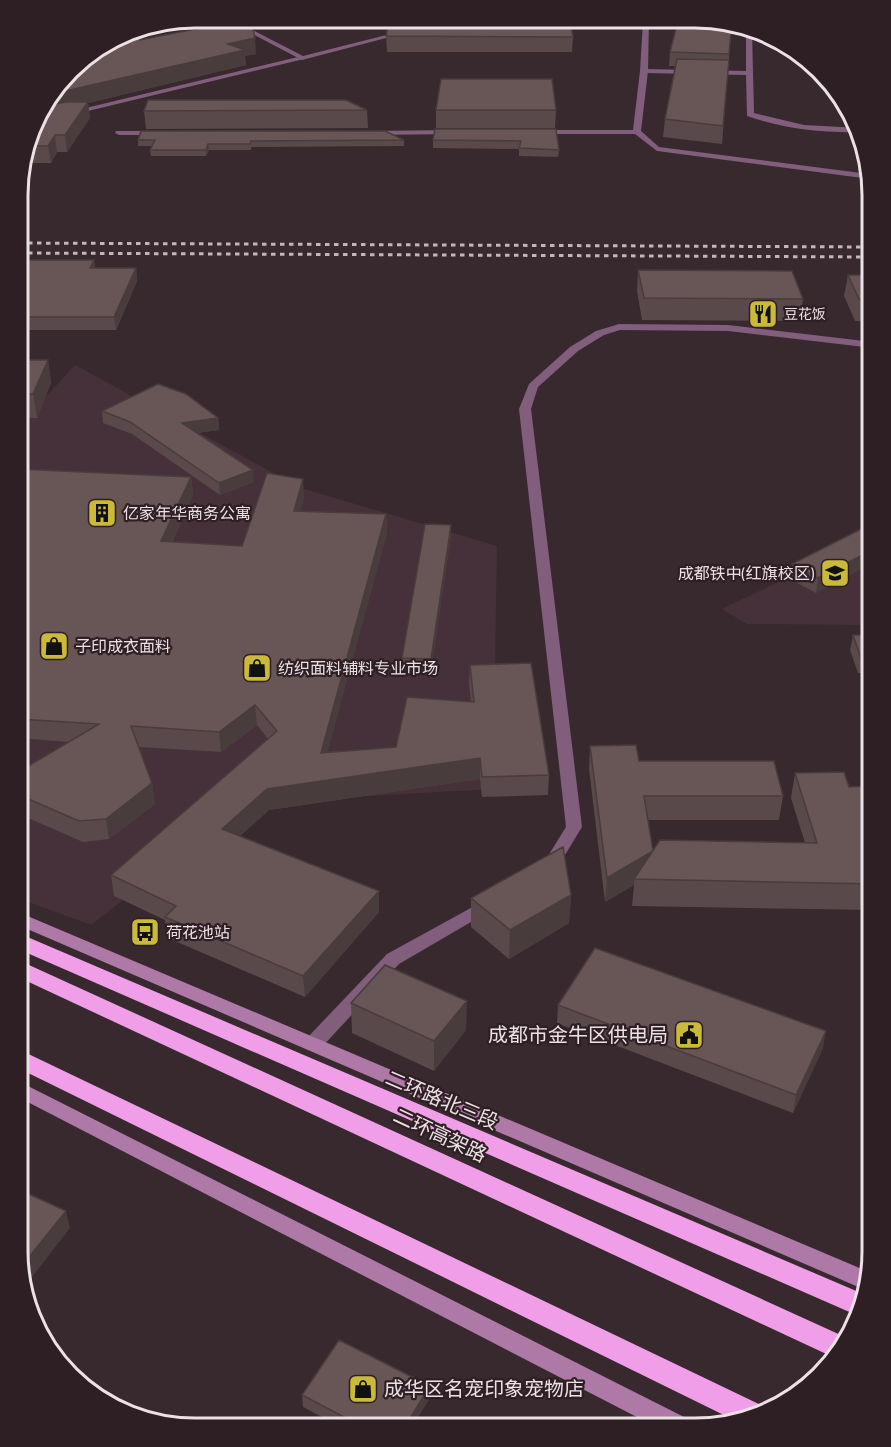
<svg xmlns="http://www.w3.org/2000/svg" width="891" height="1447" font-family="Barlow,'Noto Sans SC',sans-serif">
	<style>
		.built { fill: #46313a }
		.lines { fill: none; stroke-linecap: round; stroke-linejoin: round }
		.lane { fill: #805e7c; fill-rule: evenodd }
		.street { fill: #805e7c; fill-rule: evenodd }
		.secondary { fill: #ae78a7; fill-rule: evenodd }
		.highway { fill: #f19ee8; fill-rule: evenodd }
		.rail { stroke: #c2b6bb; stroke-width: 3; stroke-dasharray: 4.5 4.5; stroke-linecap: butt }
		.wall { fill: #59494a }
		.shaded-wall { fill: #493c3c }
		.building { fill: #685556; stroke: #493c3c; stroke-width: 1.5 }
		.labels { text-anchor: middle; stroke-width: 4.5; stroke-linejoin: round; paint-order: stroke }
		.far-poi-label { font-size: 14px; fill: #ece1e5; stroke: #2e1f25; text-anchor: start }
		.poi-label { font-size: 16px; fill: #ece1e5; stroke: #2e1f25; text-anchor: start }
		.near-poi-label { font-size: 20px; fill: #ece1e5; stroke: #2e1f25; text-anchor: end }
		.near-street-label { font-size: 20px; fill: #ece1e5; stroke: #2e1f25 }
		.rim { fill: none; stroke: #ece1e5; stroke-width: 3 }
	</style>
	<rect width="100%" height="100%" fill="#38292f"/>
	<path class="built" d="M195,18H224L106,45L128,31Z
		M75,365L301,488L497,546L493,789L247,803L91,925L18,898L19,426Z
		M873,536V625L747,624L722,609Z"/>
	<g class="lines">
		<path class="lane" d="M746,29L752,31L754,113L804,125L860,128L861,132C822,133 784,129 747,116L746,75L644,73L640,71L644,69L746,71Z
			M302,56L304,59L34,124L36,120Z"/>
		<path class="street" d="M446,20H455L302,60L232,23L237,22L303,56Z
			M643,21H649L648,71L641,131L659,147L869,174L870,179L657,151L635,134H535V130H633L640,71Z
			M454,130H457V134L370,135L366,133L370,131Z
			M116,131H160L164,133L160,135H119L115,133Z
			M619,324L728,325L873,342V348L728,331L620,330L604,335L578,351L538,387L531,409L582,827L557,868H545L543,864L566,827L519,409L529,384L570,347L596,331Z
			M489,898L495,900L498,904L495,908L399,964L320,1049L313,1051L306,1049L304,1044L306,1039L387,954Z"/>
		<path class="secondary" d="M18,912L869,1272L863,1289L18,925Z
			M18,1081L692,1421L696,1429H660L18,1097Z"/>
		<path class="highway" d="M18,933L861,1293L854,1314L18,949Z
			M18,960L845,1337L837,1359L18,977Z
			M18,1049L767,1408L769,1412L763,1416L736,1421L18,1068Z"/>
		<path class="rail" d="M19,243L873,247
			M19,253L873,257"/>
	</g>
	<path class="wall" d="M732,22L722,144L663,137L665,119L675,66H669L670,52Z
		M448,24L573,37L572,52H387L386,36Z
		M137,33L140,40L256,54L245,56L246,65L88,103L90,118L67,152H57L51,163H22L36,117L78,62Z
		M367,110L368,128L146,129L144,111Z
		M436,110H556L555,128H436Z
		M848,112L859,126H856Z
		M556,129L559,150L558,157L519,156V149L433,148V140Z
		M138,140H404V146L251,147V150H209L206,156H151L150,150L152,146H138Z
		M19,260H94L95,268H136L137,281L116,330H19Z
		M638,270L803,299L800,321L642,320L637,291Z
		M848,275H873V321H855L844,296Z
		M19,360H48L51,383L37,418H19Z
		M102,411L218,418L219,430L197,433L254,482L220,495L132,434L103,423Z
		M19,469L191,477L193,495L172,542L242,546L304,497L300,511L386,514L387,533L327,752L396,747L471,701L469,684L470,665L549,775L548,795L482,797L480,779L269,810L240,836L379,891V912L305,997L168,938L165,920L114,896L111,875L268,739L257,725L221,752L139,747L152,783L155,804L109,839L83,842L19,814V771H20L69,742L19,738Z
		M873,523V571L865,567L816,593L790,579L792,564Z
		M451,525V535L431,670L402,669V658Z
		M853,635H873V673H858L850,650Z
		M590,746L639,761L783,796L779,820H648L653,851L805,843L791,798L795,773L849,787L873,786V910L632,906L634,885L605,902L589,769Z
		M571,895L569,923L509,959L471,927V898Z
		M351,1003L466,1030L434,1071L352,1033Z
		M558,1005L823,1048L793,1113L557,1023Z
		M430,1386V1398L411,1428H343L303,1407L302,1395Z"/>
	<path class="shaded-wall" d="M137,30L138,41L99,49L128,31Z
		M255,38L256,54L245,56L246,65L88,103L90,118L67,152L65,135L58,110L56,93L228,44Z
		M56,96L58,112L36,117L52,97Z
		M55,135L57,152L51,163L48,146Z
		M208,144L209,150L206,156V150Z
		M94,260L95,272L90,268Z
		M136,268L137,281L116,330L114,317Z
		M48,360L51,383L37,418L33,394Z
		M218,418L219,430L184,435L182,423Z
		M253,470L254,482L220,495L219,483Z
		M191,477L193,495L163,560L161,541Z
		M303,479L304,497L295,529L294,511Z
		M386,514L387,533L322,773L321,753Z
		M451,525V535L431,670V659Z
		M868,552L865,567L816,593L818,578Z
		M255,705L257,725L221,752L219,732Z
		M480,758V779L269,810L224,850L222,829L267,789Z
		M152,783L155,804L109,839L106,819Z
		M653,851L634,879V885L605,902L607,878Z
		M379,891V912L305,997L303,976Z
		M571,895L569,923L509,959L510,930Z
		M467,1001L466,1030L434,1071V1041Z
		M826,1031L823,1048L793,1113L796,1095Z
		M66,1211L70,1228L25,1286L21,1267Z
		M430,1386V1398L411,1428H404Z"/>
	<path class="building" d="M246,19L251,21L255,38L228,44L245,50L56,93V96L52,97L78,62L119,37L138,33L140,40Z
		M409,19L435,20L448,24V20H570L573,37L386,36L388,25Z
		M678,21H730L732,22L729,54L670,52Z
		M677,59L729,60L723,126L665,119Z
		M441,79H552L556,110H436Z
		M148,100H346L367,110L144,111Z
		M66,102H88L65,135H55L48,146H28L36,117L44,106Z
		M435,129H556L559,150L519,148L521,141L433,140Z
		M141,131H385L404,140L251,141L250,144H208L206,150H150L155,140H138Z
		M19,260H94L90,268H136L114,317H19Z
		M638,270L792,271L803,299L644,298Z
		M848,275H873V299H859Z
		M19,360H48L33,394H19Z
		M158,384L186,394L218,418L182,423L253,470L219,483L130,422L102,411Z
		M19,469L191,477L161,541L242,546L267,473L303,479L294,511L386,514L321,753L396,747L407,697L474,702L470,665L531,663L549,775L482,777L480,758L267,789L222,829L379,891L303,976L165,917L176,906L111,875L277,731L255,705L219,732L131,726L152,783L106,819L79,821L19,795V771H20L99,724L19,719Z
		M873,523V555L868,552L818,578L792,564Z
		M425,524L451,525L431,659L402,658Z
		M853,635H873V658H861Z
		M636,745L639,761H774L783,796H644L653,851L607,878L590,746Z
		M844,772L849,787L873,786V884L634,879L660,840L817,843L795,773Z
		M563,847L571,895L510,930L471,898Z
		M595,948L826,1031L796,1095L558,1005Z
		M385,965L467,1001L434,1041L351,1003Z
		M18,1189L66,1211L21,1267L18,1252Z
		M339,1340L430,1386L404,1428H365L302,1395Z
		M77,1379L135,1412L87,1392Z
		M477,1420L493,1428H472Z"/>
	<defs>
		<g id="restaurant-square" transform="scale(1.5)"><rect x="-9" y="-9" width="18" height="18" rx="4" fill="#cbba39" stroke="#2e1f25"/><path d="M-5-6h1v4h1v-4h1v4h1v-4h1v5L-1.5 .5V6h-2V.5L-5-1ZM5-6V6H3V1.5H1.5Q1.5-4 5-6Z" fill="#111"/></g>
		<g id="building-square" transform="scale(1.5)"><rect x="-9" y="-9" width="18" height="18" rx="4" fill="#cbba39" stroke="#2e1f25"/><path d="M-4-6H4V6H1V3H-1V6H-4ZM-2.5-4.3h1.7v1.8h-1.7ZM.8-4.3h1.7v1.8H.8ZM-2.5-1h1.7V.8h-1.7ZM.8-1h1.7V.8H.8Z" fill="#111"/></g>
		<g id="school-square" transform="scale(1.5)"><rect x="-9" y="-9" width="18" height="18" rx="4" fill="#cbba39" stroke="#2e1f25"/><path d="M0-5L7-2L0 1L-7-2ZM-4 1L0 2.5L4 1V4Q0 6-4 4Z" fill="#111"/></g>
		<g id="shop-square" transform="scale(1.5)"><rect x="-9" y="-9" width="18" height="18" rx="4" fill="#cbba39" stroke="#2e1f25"/><path d="M-5-2.5h2.3a2.7 3.5 0 0 1 5.4 0H5L5.5 6h-11ZM-1.5-2.5h3a1.5 2.3 0 0 0-3 0Z" fill="#111"/></g>
		<g id="bus-square" transform="scale(1.5)"><rect x="-9" y="-9" width="18" height="18" rx="4" fill="#cbba39" stroke="#2e1f25"/><path d="M-5-6H5V4H4V6H2V4H-2V6H-4V4H-5ZM-3.5-4V0h7V-4ZM-3.5 1.2v1.5H-2V1.2ZM2 1.2v1.5H3.5V1.2Z" fill="#111"/></g>
		<g id="civic-square" transform="scale(1.5)"><rect x="-9" y="-9" width="18" height="18" rx="4" fill="#cbba39" stroke="#2e1f25"/><path d="M-.6-6.5H3V-4.5H.6V-3L4-1V1h2V6H-6V1h2V-1L-.6-3ZM-1.2 2.5V6h2.4V2.5Z" fill="#111"/></g>
	</defs>
	<g fill-rule="evenodd">
		<use href="#restaurant-square" x="763" y="314"/>
		<use href="#building-square" x="102" y="513"/>
		<use href="#school-square" x="835" y="573"/>
		<use href="#shop-square" x="54" y="646"/>
		<use href="#shop-square" x="257" y="668"/>
		<use href="#bus-square" x="145" y="932"/>
		<use href="#civic-square" x="689" y="1035"/>
		<use href="#shop-square" x="363" y="1389"/>
	</g>
	<g class="labels">
		<g class="far-poi-label">
			<text x="784" y="319">豆花饭</text>
		</g>
		<g class="poi-label">
			<text x="123" y="519">亿家年华商务公寓</text>
			<text x="814" y="579" text-anchor="end">成都铁中(红旗校区)</text>
			<text x="75" y="652">子印成衣面料</text>
			<text x="278" y="674">纺织面料辅料专业市场</text>
			<text x="166" y="938">荷花池站</text>
		</g>
		<g class="near-poi-label">
			<text x="668" y="1042">成都市金牛区供电局</text>
			<text x="384" y="1396" text-anchor="start">成华区名宠印象宠物店</text>
		</g>
		<g class="near-street-label">
			<text transform="translate(442 1100) rotate(23)" y="7">二环路北三段</text>
			<text transform="translate(440 1135) rotate(25)" y="7">二环高架路</text>
		</g>
	</g>
	<path d="M0 0H891V1447H0ZM195 28H695A167 167 0 0 1 862 195V1251A167 167 0 0 1 695 1418H195A167 167 0 0 1 28 1251V195A167 167 0 0 1 195 28Z" fill="#2e1f25" fill-rule="evenodd"/>
	<path class="rim" d="M195 28H695A167 167 0 0 1 862 195V1251A167 167 0 0 1 695 1418H195A167 167 0 0 1 28 1251V195A167 167 0 0 1 195 28Z"/>
</svg>
